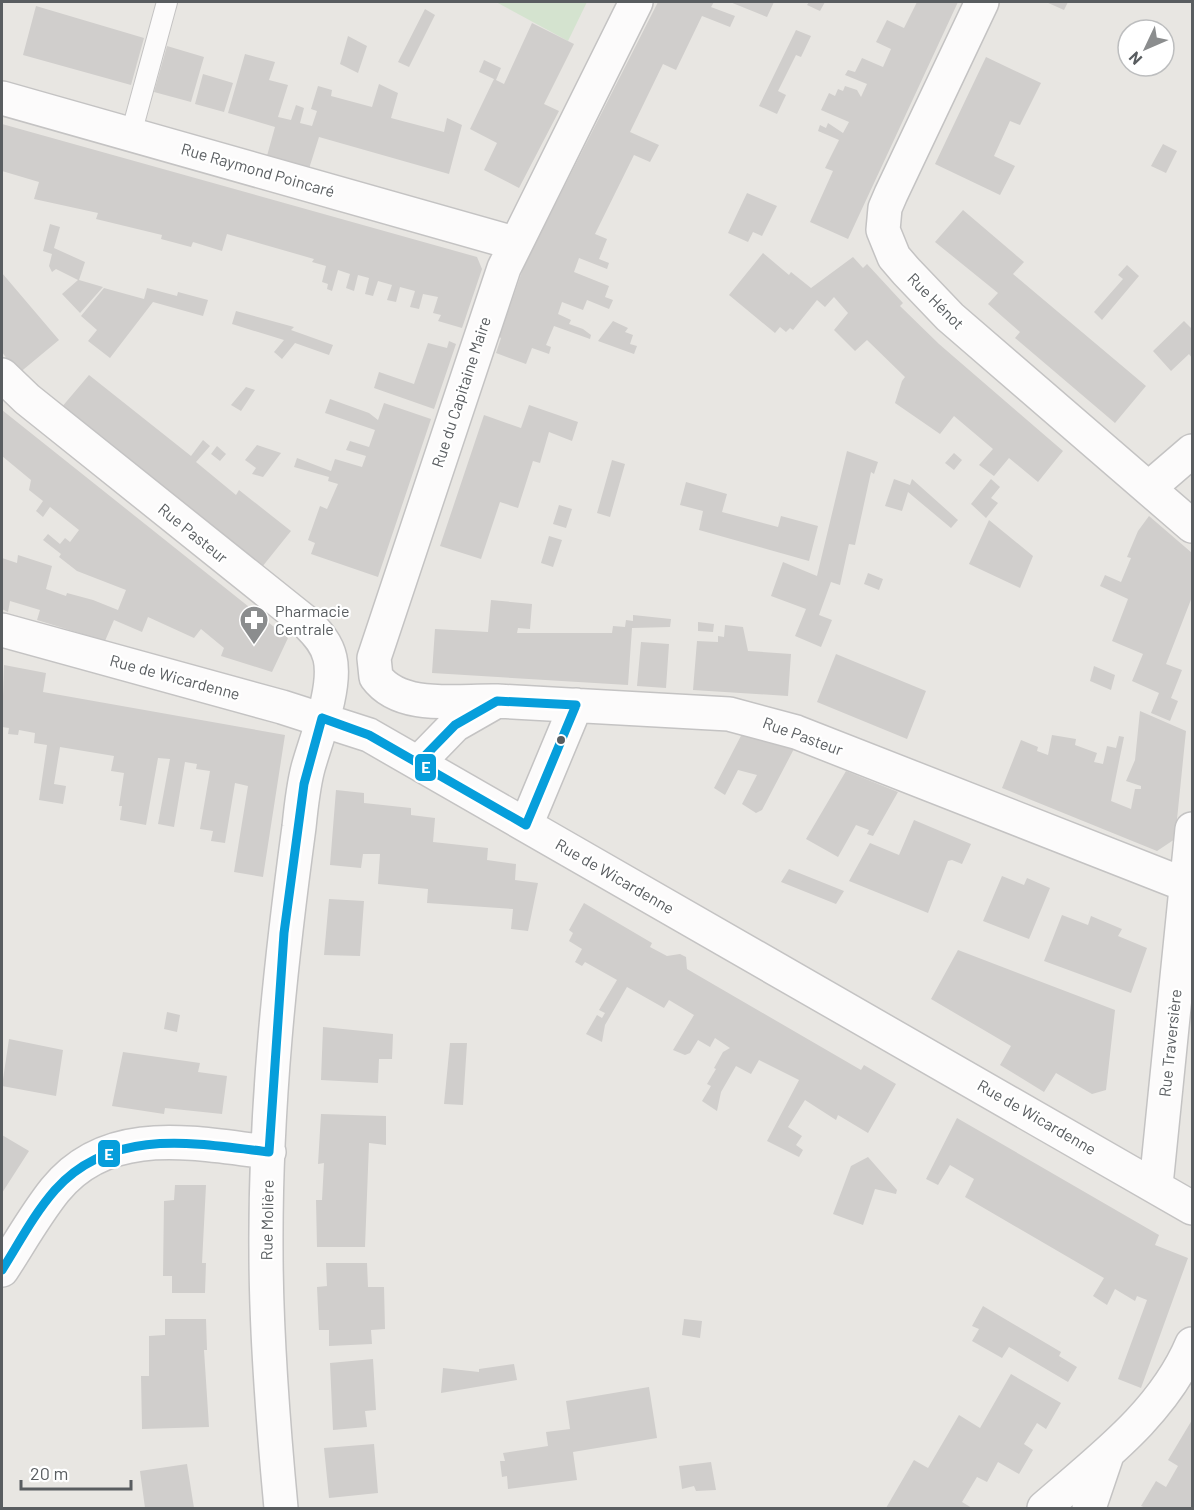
<svg xmlns="http://www.w3.org/2000/svg" width="1194" height="1510" font-family="Barlow,sans-serif">
	<style>
		.green { fill: #d4e3cf }
		.building { fill: #d0cecc }
		.lines { fill: none; stroke-linecap: round; stroke-linejoin: round }
		.service-casing { stroke: #c4c3c3; stroke-width: 22 }
		.minor-casing { stroke: #c4c3c3; stroke-width: 36 }
		.service { stroke: #fcfbfb; stroke-width: 20 }
		.minor { stroke: #fcfbfb; stroke-width: 33 }
		.bus-1-casing { stroke: #fff; stroke-width: 14 }
		.bus-1 { stroke: #069edb; stroke-width: 9 }
		.bus-dot { fill: #595d60; stroke: #fff; stroke-width: 2 }
		.labels { text-anchor: middle; stroke-width: 4.5; stroke-linejoin: round; paint-order: stroke }
		.street-label { font-size: 16px; fill: #595d60; stroke: #fff }
		.poi-label { font-size: 16px; fill: #595d60; stroke: #fff; text-anchor: start }
		.line-badge { stroke: #fff; stroke-width: 2 }
		.badge-label { font-size: 16px; text-anchor: middle; font-weight: bold; fill: #fff }
	</style>
	<rect width="100%" height="100%" fill="#e8e6e2"/>
	<path class="green" d="M496,2H587L568,41Z"/>
	<path class="building" d="M658,2H714L711,7L735,16L730,27L702,16L676,70L663,64L630,132L659,145L650,162L634,155L595,234L607,239L599,259L609,263L607,269L579,258L574,272L609,286L605,297L613,300L609,309L587,300L583,310L562,302L558,314L571,320L569,324L583,329L591,335L590,339L554,326L546,345L551,347L549,354L532,348L526,364L496,353L501,338L499,337L524,266Z
		M730,2H774L767,17Z
		M809,2H825L820,11L807,5Z
		M917,2H958L848,239L810,222L833,171L825,168L839,140L818,131L820,125L826,128L828,123L843,133L849,122L821,110L829,93L835,96L838,89L843,91L845,86L857,90L861,97L867,84L845,75L848,70L855,72L862,58L883,67L891,49L876,42L887,20L904,28Z
		M1046,2H1068L1064,10Z
		M36,6L144,38L131,85L23,55Z
		M425,9L435,15L409,67L398,62Z
		M532,23L574,44L544,104L559,111L519,188L484,170L497,143L470,129L494,79L504,84Z
		M796,30L811,36L801,57L796,55L778,91L786,95L777,114L759,106Z
		M348,36L367,46L358,73L340,64Z
		M167,46L204,57L191,102L154,92Z
		M245,54L275,62L269,80L288,85L278,117L291,120L296,105L304,108L300,123L312,126L317,111L311,109L318,86L332,90L331,96L372,107L379,84L398,93L391,118L444,132L447,118L462,125L449,174L319,137L307,175L265,163L275,127L228,113Z
		M986,57L1041,83L1020,125L1010,121L994,156L1015,166L1000,195L935,164Z
		M484,60L501,68L496,80L479,72Z
		M203,74L233,83L224,112L195,104Z
		M2,124L477,257L482,269L462,328L438,321L441,315L433,313L438,297L423,294L419,309L410,307L415,291L400,287L396,302L387,300L392,285L378,281L373,296L365,294L369,278L358,275L354,291L346,288L350,274L338,270L332,291L327,289L328,284L322,282L326,266L312,262L314,259L227,234L222,251L193,242L191,247L161,239L162,235L96,219L98,213L34,199L39,182L2,171Z
		M1163,144L1177,151L1166,173L1151,166Z
		M747,193L777,206L762,236L753,232L748,242L728,233Z
		M963,210L1024,262L1013,274L1146,386L1115,423L1015,338L1020,332L988,304L998,293L935,242Z
		M50,224L60,227L54,248L85,262L79,280L103,287L80,313L62,294L78,280L56,269L52,272L49,266L52,254L43,251Z
		M763,253L789,275L791,272L811,288L853,257L863,268L867,264L903,303L900,306L939,344L1063,451L1038,482L1009,458L994,476L979,465L993,449L954,416L940,434L895,403L902,381L905,377L867,340L855,351L834,330L848,313L834,297L825,307L817,300L793,330L790,328L786,332L780,327L775,333L729,295Z
		M1127,265L1139,276L1102,320L1094,312L1123,279L1118,275Z
		M2,273L59,340L18,374L2,352Z
		M104,288L144,299L147,288L177,296L178,292L208,300L203,316L153,302L110,358L88,341L97,330L81,316Z
		M236,311L294,327L291,330L333,345L329,355L295,343L282,359L274,352L284,340L232,324Z
		M613,321L628,328L625,332L633,335L630,344L637,346L634,354L598,341Z
		M1184,321L1192,329V358L1189,354L1171,371L1153,351Z
		M449,341L456,344L434,409L374,388L379,372L414,384L428,343L447,348Z
		M89,375L191,456L203,440L210,446L196,462L236,495L239,490L291,531L262,567L61,408Z
		M246,387L255,390L241,411L231,405Z
		M330,399L369,413L378,420L384,403L431,419L378,577L311,554L315,543L308,540L320,506L327,509L338,484L328,481L329,477L294,467L297,458L331,471L335,459L362,467L366,456L346,450L350,441L369,447L375,430L325,413Z
		M529,405L578,422L572,441L549,432L540,463L533,461L518,508L500,502L481,559L440,546L484,415L521,428Z
		M2,410L288,638L272,672L221,656L224,648L201,629L194,638L148,617L142,632L114,620L105,641L37,620L40,610L10,601L8,612L2,609V558L17,563L18,555L52,566L46,589L66,596L67,593L93,600L118,610L126,590L77,571L59,557L61,554L43,540L48,534L60,544L65,538L70,542L79,530L50,507L43,517L36,511L43,501L29,490L31,480L2,456Z
		M257,445L281,453L263,477L252,474L256,468L245,460Z
		M217,446L226,454L220,461L211,454Z
		M847,451L878,462L874,474L871,472L855,545L849,544L840,585L831,582L819,615L832,620L821,647L795,636L806,609L771,596L783,562L817,576Z
		M954,453L962,460L954,470L945,463Z
		M612,460L625,464L610,517L597,513Z
		M894,479L910,485L912,479L958,520L951,528L908,492L902,511L885,506Z
		M991,479L1000,487L991,498L998,503L986,518L971,504Z
		M686,482L727,494L722,512L778,527L781,516L818,526L809,561L699,530L703,511L680,505Z
		M559,505L572,509L566,528L553,524Z
		M1149,516L1192,553V597L1166,664L1182,670L1171,698L1178,701L1170,721L1151,713L1159,693L1132,681L1143,654L1112,641L1128,599L1100,586L1105,575L1121,582L1131,558L1127,557L1138,531Z
		M989,520L1033,556L1020,588L969,564Z
		M549,536L562,540L553,567L541,563Z
		M868,573L883,579L879,590L864,584Z
		M491,600L532,604L530,629L518,628L517,633H612L613,626L625,627L626,620L633,621V615L671,619L670,627L632,628L628,685L432,673L435,629L488,632Z
		M698,622L714,624L713,632L698,631Z
		M725,625L743,627L748,651L791,654L788,696L693,690L697,641L718,642V636L724,637Z
		M641,642L669,644L666,688L637,686Z
		M836,654L926,691L907,739L817,702Z
		M4,665L46,673L43,692L285,735L263,877L234,872L248,786L235,783L225,843L211,841L213,831L200,829L210,771L196,769L197,764L185,762L174,827L158,824L170,759L158,758L146,825L120,820L122,806H119L124,773L111,771L114,756L60,747L54,784L66,786L63,804L39,800L47,745L34,743L35,733L19,730L18,735L8,734L9,728L2,727Z
		M1094,666L1115,675L1111,690L1090,681Z
		M1140,711L1186,731L1175,839L1157,851L1002,788L1021,740L1038,747L1037,751L1048,755L1052,735L1076,739L1075,745L1097,753L1094,762L1103,764L1107,746L1116,748L1119,736L1124,737L1111,801L1131,809L1135,789H1141V786L1126,781L1135,760Z
		M744,730L795,747L762,810L756,813L742,804L757,775L738,770L725,795L714,788Z
		M846,771L898,792L873,836L867,834L869,830L856,825L838,857L806,839Z
		M336,790L364,793V803L411,808V815L435,818L433,842L488,848L487,860L516,864L515,880L538,883L528,931L511,929L513,909L427,903L428,889L378,884L380,854H363L361,868L330,865Z
		M914,820L971,844L962,864L952,860L948,861L928,913L849,881L870,843L899,855Z
		M789,869L844,891L836,904L781,882Z
		M1002,876L1024,885L1027,878L1050,888L1029,939L983,921Z
		M329,899L364,901L360,956L324,955Z
		M584,903L652,943L650,947L667,956L680,954L686,957L687,969L861,1070L864,1065L896,1084L868,1133L838,1115L836,1120L805,1100L788,1127L802,1136L796,1145L803,1150L799,1157L767,1141L799,1080L759,1060L751,1074L736,1066L721,1092L717,1111L702,1101L711,1086L707,1084L716,1069L714,1068L723,1052L730,1048L715,1038L710,1047L698,1040L690,1053L685,1055L673,1050L694,1015L669,1000L664,1008L627,987L605,1025L602,1042L586,1034L597,1015L602,1018L605,1013L599,1010L617,980L585,962L582,966L575,962L582,949L569,941L573,933L569,930Z
		M1062,915L1088,925L1091,916L1122,929L1118,936L1147,948L1131,993L1044,961Z
		M958,950L1115,1010L1106,1090L1092,1094L1056,1073L1044,1092L1000,1065L1011,1046L931,999Z
		M167,1012L180,1015L177,1032L164,1029Z
		M323,1027L393,1034L392,1059H379L378,1083L321,1080Z
		M9,1039L63,1050L56,1096L2,1086Z
		M450,1043H467L463,1105L444,1104Z
		M123,1052L200,1063L198,1072L227,1076L222,1114L165,1108L164,1114L112,1106Z
		M321,1114L386,1116V1145L369,1143L365,1247H317L316,1200H322L324,1163L318,1164Z
		M957,1118L1159,1235L1155,1245L1188,1258L1141,1388L1118,1379L1147,1300L1137,1296L1135,1301L1115,1289L1107,1305L1093,1296L1104,1278L965,1197L974,1179L950,1165L938,1185L926,1179Z
		M2,1135L29,1151L2,1193Z
		M868,1157L897,1190L896,1194L875,1189L863,1225L833,1214L851,1166Z
		M175,1185H206L202,1263H206L205,1293H172V1276H163L164,1201L174,1200Z
		M326,1263H367L368,1287H384L385,1329L371,1330L372,1344L329,1346V1330H319L317,1287L327,1286Z
		M983,1306L1061,1352L1059,1356L1077,1367L1068,1382L1009,1347L1002,1358L972,1341L979,1329L972,1326Z
		M165,1319H206L207,1350H204L209,1427L142,1429L141,1376H149V1336L165,1335Z
		M684,1319L702,1321L700,1338L682,1335Z
		M373,1359L376,1410L365,1411L367,1427L333,1430L330,1363Z
		M514,1364L517,1380L441,1393L443,1368L479,1372V1369Z
		M1011,1374L1061,1403L1046,1429L1037,1423L1024,1444L1033,1450L1019,1474L998,1462L987,1482L977,1477L962,1502L972,1508H886L914,1460L928,1468L959,1415L980,1428Z
		M649,1387L657,1438L573,1452L577,1480L508,1489L507,1476L502,1477L500,1461H505L503,1453L548,1446L546,1432L570,1429L566,1401Z
		M1192,1420V1508H1146L1141,1506L1156,1481L1166,1487L1178,1466L1168,1460Z
		M374,1444L378,1493L329,1498L324,1448Z
		M711,1462L716,1490L696,1491L694,1486L682,1489L679,1466Z
		M187,1464L194,1508H145L140,1471Z"/>
	<g class="lines">
		<g class="service-casing">
			<path id="service" d="M131,134L167,2"/>
		</g>
		<g class="minor-casing">
			<path id="minor" d="M982,2L891,194L885,208L883,230L894,257L906,271L950,317L1192,526
				M2,98L514,243
				M2,375L27,399L308,624C318,634 327,644 330,658C337,688 316,739 308,768C303,787 301,807 299,827C280,967 265,1109 266,1251C266,1337 273,1423 281,1508
				M1149,488L1192,451
				M2,630L282,707L369,735L1192,1208
				M497,701C459,700 401,711 376,677L374,658L504,268L636,2
				M418,763L455,725L497,701L729,714L796,732L1186,885
				M526,825L576,705
				M1156,1185L1192,829
				M2,1270C19,1244 35,1215 55,1190C109,1123 196,1144 269,1152
				M1044,1508C1099,1460 1163,1413 1192,1344
				M1089,1508L1107,1455"/>
		</g>
		<use href="#service" class="service"/>
		<use href="#minor" class="minor"/>
		<g class="bus-1-casing">
			<path id="bus-1" d="M322,718L369,735L526,825
				M418,763L455,725L497,701L576,705
				M526,825L576,705
				M269,1152L284,933L304,784L322,718
				M2,1270C19,1243 34,1214 55,1190C111,1127 194,1143 269,1152"/>
		</g>
		<use href="#bus-1" class="bus-1"/>
	</g>
	<defs>
		<g id="pharmacy-pin" transform="scale(1.5)"><path d="M0 17L-7.5 6A9.5 9.5 0 1 1 7.5 6Z" fill="#8b8d8e" stroke="#fff"/><path d="M-2-6h4v4h4v4h-4v4h-4v-4h-4v-4h4Z" fill="#fff"/></g>
	</defs>
	<g fill-rule="evenodd">
		<use href="#pharmacy-pin" x="254" y="620"/>
	</g>
	<circle class="bus-dot" cx="561" cy="740" r="5"/>
	<g class="labels">
		<g class="street-label">
			<text transform="translate(258 170) rotate(16)" y="6">Rue Raymond Poincaré</text>
			<text transform="translate(936 301) rotate(45)" y="6">Rue Hénot</text>
			<text transform="translate(461 392) rotate(-72)" y="6">Rue du Capitaine Maire</text>
			<text transform="translate(193 533) rotate(39)" y="6">Rue Pasteur</text>
			<text transform="translate(175 677) rotate(15)" y="6">Rue de Wicardenne</text>
			<text transform="translate(803 736) rotate(20)" y="6">Rue Pasteur</text>
			<text transform="translate(615 876) rotate(30)" y="6">Rue de Wicardenne</text>
			<text transform="translate(1170 1043) rotate(-84)" y="6">Rue Traversière</text>
			<text transform="translate(1037 1117) rotate(30)" y="6">Rue de Wicardenne</text>
			<text transform="translate(267 1220) rotate(-89)" y="6">Rue Molière</text>
		</g>
		<g class="poi-label">
			<text x="275" y="617">Pharmacie<tspan x="275" dy="18">Centrale</tspan></text>
		</g>
	</g>
	<g class="line-badge">
		<rect x="414" y="753" width="23" height="29" rx="6" fill="#069edb"/>
		<rect x="97" y="1139" width="24" height="29" rx="6" fill="#069edb"/>
	</g>
	<g class="badge-label">
		<text x="426" y="773">E</text>
		<text x="109" y="1160">E</text>
	</g>
	<rect width="1194" height="1510" fill="none" stroke="#595d60" stroke-width="6"/>
	<g transform="translate(1146 48) rotate(226)"><circle r="28" fill="#ffffff" stroke="#bdbebf" stroke-width="1.5"/>
	<path d="M0-4.5L10 22L0 15L-10 22Z" fill="#8b8d8e"/>
	<text y="-9" font-size="16" font-weight="bold" text-anchor="middle" fill="#595d60">N</text>
	</g>
	<path d="M21 1480v9h110v-9" fill="none" stroke="#595d60" stroke-width="3"/>
	<text x="30" y="1480" font-size="18" fill="#595d60" stroke="#ffffff" stroke-width="4.5" paint-order="stroke">20 m</text>
</svg>
